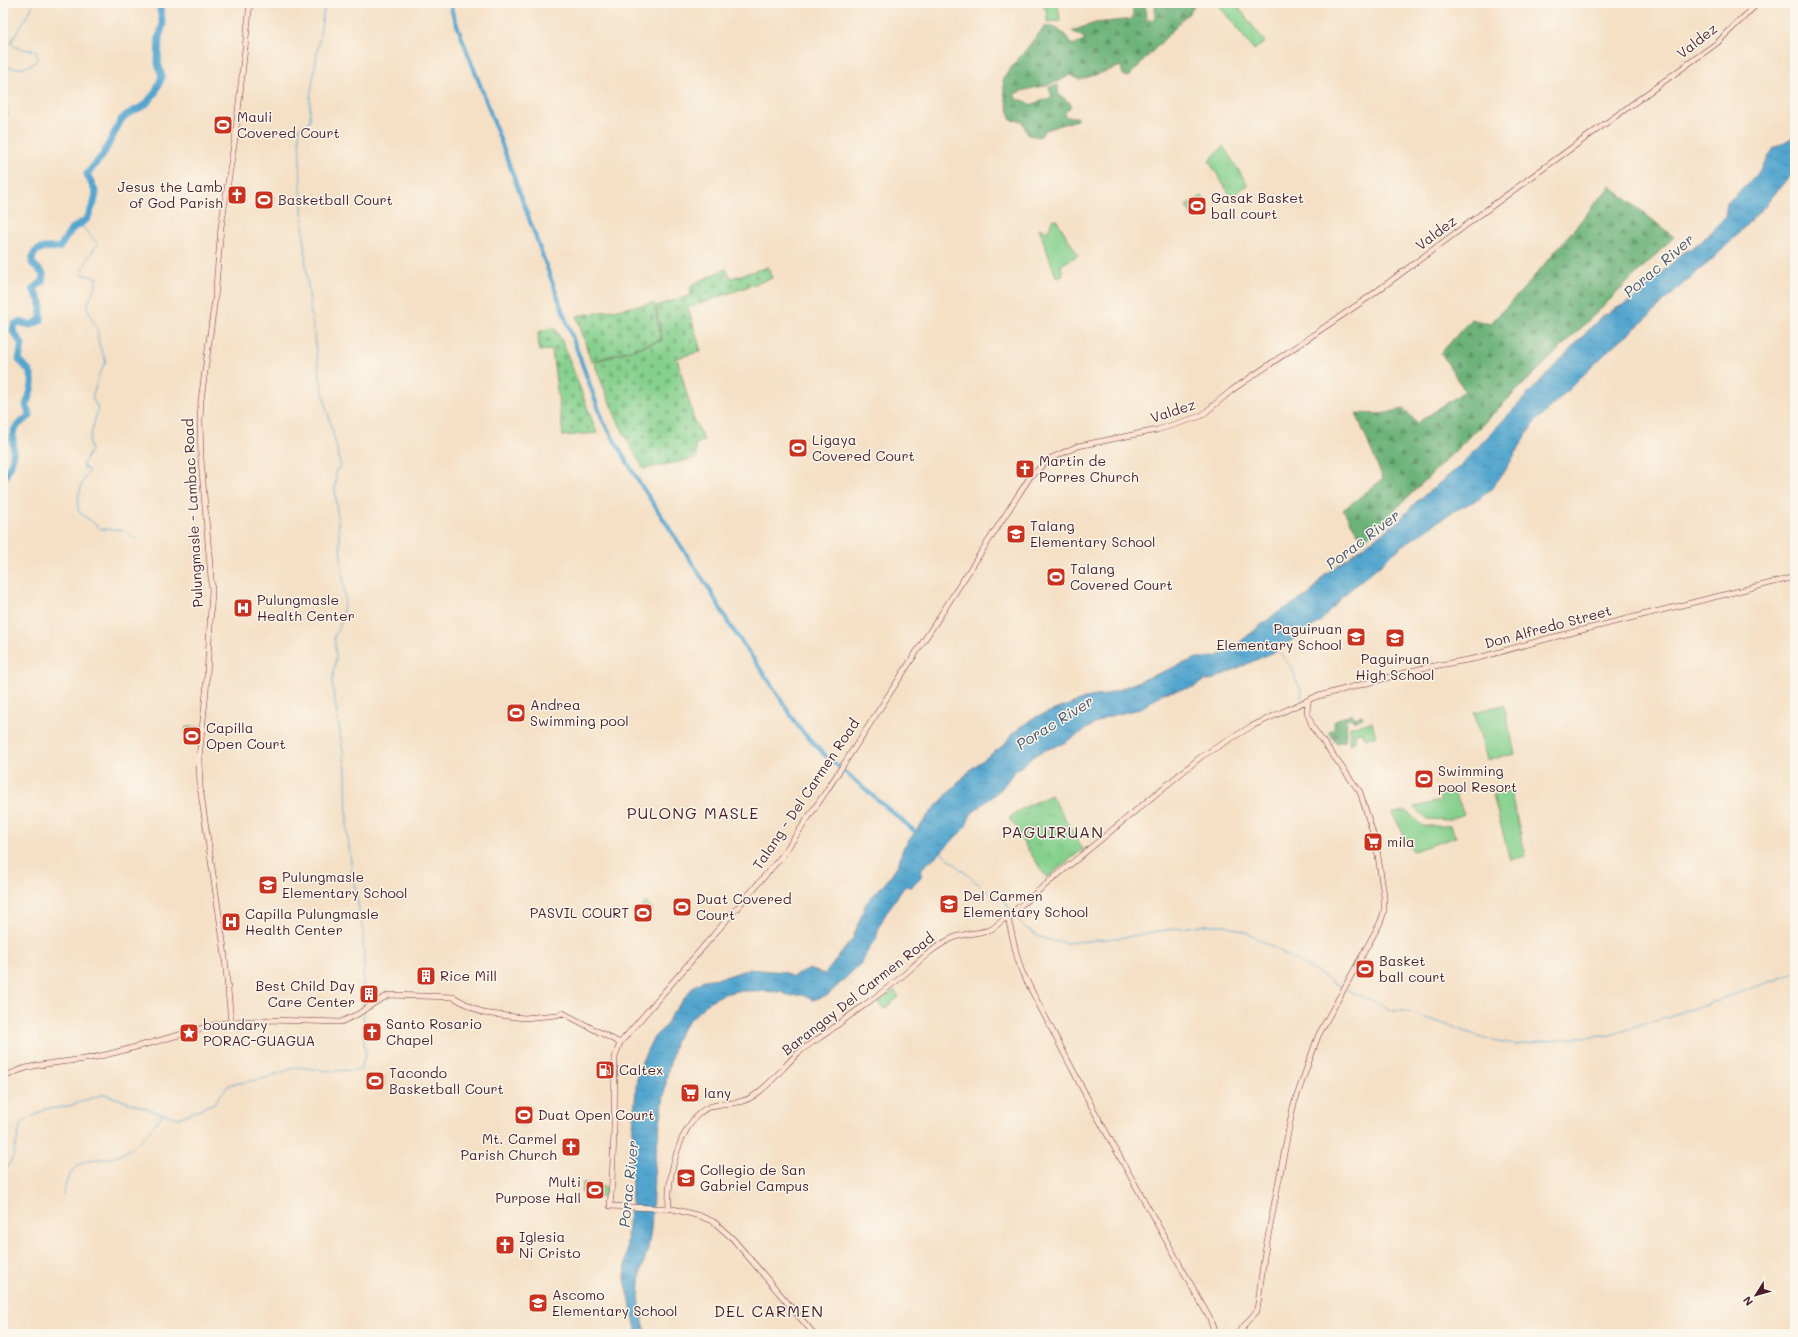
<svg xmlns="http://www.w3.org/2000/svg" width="1798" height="1337" font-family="Mali,sans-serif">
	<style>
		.green { fill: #86d08e; stroke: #68785c }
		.forest { fill: url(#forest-firs); stroke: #5b6852 }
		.cemetery { fill: url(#cemetery-stones); stroke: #68785c }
		.park { fill: url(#park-tufts); stroke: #68785c }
		.water { fill: url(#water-ripples); stroke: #4e627c }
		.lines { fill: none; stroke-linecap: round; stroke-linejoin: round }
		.stream { stroke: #53a5ce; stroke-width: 1 }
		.canal { stroke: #53a5ce; stroke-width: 4 }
		.river { stroke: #53a5ce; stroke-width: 7 }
		.secondary-casing { stroke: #643c42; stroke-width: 6 }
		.secondary { stroke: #fee3d2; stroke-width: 5 }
		.labels { text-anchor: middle; stroke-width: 3; stroke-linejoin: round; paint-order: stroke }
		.street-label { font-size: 14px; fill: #4a1f2b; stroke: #fbf7ec }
		.poi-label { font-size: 14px; fill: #4a1f2b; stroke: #fbf7ec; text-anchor: start }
		.water-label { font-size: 15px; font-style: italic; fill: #4e556c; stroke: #fbf7ec }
		.quarter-label { font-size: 16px; letter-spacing: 1px; fill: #4a1f2b; stroke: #fbf7ec }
	</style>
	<defs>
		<pattern id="forest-firs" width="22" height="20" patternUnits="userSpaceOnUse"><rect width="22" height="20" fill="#6cb279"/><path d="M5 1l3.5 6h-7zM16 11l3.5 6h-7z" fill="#5b9063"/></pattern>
		<pattern id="cemetery-stones" width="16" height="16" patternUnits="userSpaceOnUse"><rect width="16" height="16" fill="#86d08e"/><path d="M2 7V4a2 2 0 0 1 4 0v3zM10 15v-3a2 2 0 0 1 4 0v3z" fill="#75b27b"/></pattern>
		<pattern id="park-tufts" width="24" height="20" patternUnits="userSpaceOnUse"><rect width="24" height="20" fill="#86d08e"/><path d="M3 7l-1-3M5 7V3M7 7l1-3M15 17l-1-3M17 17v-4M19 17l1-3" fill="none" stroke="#75b27b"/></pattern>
		<pattern id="water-ripples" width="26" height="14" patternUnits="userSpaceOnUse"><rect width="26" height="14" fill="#53a5ce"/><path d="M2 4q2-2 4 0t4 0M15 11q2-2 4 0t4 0" fill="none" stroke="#4786a7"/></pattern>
	</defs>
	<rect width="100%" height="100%" fill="#fbf7ec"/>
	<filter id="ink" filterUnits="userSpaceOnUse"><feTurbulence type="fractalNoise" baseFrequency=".025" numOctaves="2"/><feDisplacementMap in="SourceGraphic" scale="8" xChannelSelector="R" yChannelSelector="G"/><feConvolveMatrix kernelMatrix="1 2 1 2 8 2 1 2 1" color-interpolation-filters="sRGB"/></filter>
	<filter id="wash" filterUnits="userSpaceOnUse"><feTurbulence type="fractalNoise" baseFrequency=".012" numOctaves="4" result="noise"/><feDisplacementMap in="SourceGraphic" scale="16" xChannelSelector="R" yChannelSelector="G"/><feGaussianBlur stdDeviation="0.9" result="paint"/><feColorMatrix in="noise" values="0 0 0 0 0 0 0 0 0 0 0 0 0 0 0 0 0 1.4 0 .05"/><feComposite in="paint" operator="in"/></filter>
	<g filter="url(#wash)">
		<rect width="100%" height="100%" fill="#f5e0c6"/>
		<path class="green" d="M1042,3H1058L1060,21L1047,22V12Z
			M1217,3H1235L1265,42L1254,50Z
			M257,195L273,196L272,205L256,204Z
			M1202,196L1208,205L1192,215L1186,206Z
			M1056,219L1078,255L1061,265L1063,275L1056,277L1039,228L1048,232L1052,220Z
			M1504,705L1515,754L1487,760L1474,712Z
			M1372,722L1376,737L1365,738L1363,732L1355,733V742L1349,744L1350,727Z
			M186,727H199L198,744H185Z
			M1453,789L1464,814L1450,820L1426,819L1414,807L1441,801L1439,795Z
			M1510,790L1526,856L1510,860L1493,795Z
			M1407,811L1422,826H1450L1456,837L1413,851L1392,813Z
			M646,902L653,909L642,921L635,915Z
			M1365,960L1373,964L1365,979L1357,974Z
			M894,990L899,997L884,1009L879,1002Z
			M365,1077H384V1086H366Z
			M524,1105L532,1108L523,1126L516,1122Z
			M583,1183L608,1188L606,1198L581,1192Z"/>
		<path class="forest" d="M1133,3H1145L1146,20H1154L1156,3H1168V9L1175,3H1196L1191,11L1128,77L1123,75L1121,66L1080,80L1070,75C1053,87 1032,86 1014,94L1017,100H1023L1030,105L1052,97L1049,87L1058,85V94L1071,104L1069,109L1065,112V117H1077V120L1045,130L1040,137L1028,135L1022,121L1011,120L1004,92L1003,78L1044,27C1059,25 1064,34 1073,45L1086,39L1072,31L1095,23L1133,19Z
			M1610,186L1674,237L1363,541L1343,510L1383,479L1356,413L1381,414L1404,409L1417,423L1465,391L1441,353L1471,319L1490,324L1527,285Z
			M1352,713L1355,718L1362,715L1363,718L1355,721L1350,718L1345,720L1347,723L1345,741L1337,743L1329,732L1335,728L1333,722Z"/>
		<path class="cemetery" d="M768,267L772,278L688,308L701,351L677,358L694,420L704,440L695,445L697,458L644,469C623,436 608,401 594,362L662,340L656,306L691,295V285L726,269L731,278Z
			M654,303L661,340L591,362L577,316Z
			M554,327L563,343L597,433L563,436L552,350L539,351L538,332Z"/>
		<path class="park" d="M1223,146L1248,185L1231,197L1209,161Z
			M1051,795L1083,849L1047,878L1017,833L1019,831L1009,818L1021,809Z"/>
		<path class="water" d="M1795,136V172L1788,178L1761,210L1714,258L1685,282L1646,319L1610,349L1533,424L1505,471L1491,489L1479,499L1452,512L1401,547L1344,595L1321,621L1278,650L1214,679L1203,681L1194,687L1163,693L1140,709L1106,717L1064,743L1038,753L1015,771L1001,789L971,814L965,828L941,852L922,868L921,877L911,887L905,886C894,902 878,920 876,940L871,945L861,963L828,995L813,1000L802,995L789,996L782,992L760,991H737L724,994L710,1001L688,1021L676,1039L667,1075L655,1159L651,1229L648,1249L641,1271L639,1296L641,1313L646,1334H637L625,1279L628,1222L632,1208L631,1153L637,1075L643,1059L653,1038L665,1027L671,1015L694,986L704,980L725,977L749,969L784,972L792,977L808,969L825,974L853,938L866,903L886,882L898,865L903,848L929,814L972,768L1004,745L1012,734L1033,718L1090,697L1105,695L1197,658L1216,657L1230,650L1275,614L1310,594L1324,575L1400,520L1416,502L1459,467L1602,316L1636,298L1680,255L1701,242L1725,217L1727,203L1756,176L1774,148Z"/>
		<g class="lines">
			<path class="stream" d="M325,3L310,98V121L299,128C301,211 306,294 320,376C325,407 335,437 341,467L336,470L335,490L345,600L340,625L334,637L336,657L332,683L346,769L347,831L352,871L363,932L364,962L362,1000L363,1007
				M3,69L7,67C19,69 30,69 38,59L36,51C28,49 15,51 11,42L31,9L33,3
				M3,100L6,104L8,114L3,120
				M80,224L98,244L87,259L81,274L98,278L87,307L97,329L99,345L106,361L99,375L92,398L98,408L89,443L91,450L82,466L89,470C81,484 77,495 78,511L101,529L123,530L137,539
				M1278,650L1293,670L1296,681L1302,692L1301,698L1303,701
				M941,852L985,890L1003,900L1011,911
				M1013,914L1023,926L1040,937L1052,941L1067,943L1127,937L1158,931L1205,925H1226L1248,933L1285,954L1343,988
				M1346,989L1393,1011H1405L1497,1042L1516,1045L1579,1037L1607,1036L1707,1004L1795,973
				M3,1175L13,1157L21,1123L46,1109L66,1107L104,1094L162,1114
				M63,1195C67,1178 70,1166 90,1160C99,1158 111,1160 120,1155C138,1146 151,1129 163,1114L179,1118L214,1103L229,1085L263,1079L296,1067L330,1071L360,1070L366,1054L363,1035L364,1012"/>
			<path class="canal" d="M451,3L452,12L482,90L603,421L639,482L708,587L731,627L769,681L799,728L826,756L918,834"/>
			<path class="river" d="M3,481C6,474 12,465 13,457C15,433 6,431 30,416L26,405C34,384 37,375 19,360L22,344L13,331L14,325L19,322L31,325L41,320V303L33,289L42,282L43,274L32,263C32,246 46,247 59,248L72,229L87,219L94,203L96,193L87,174L103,155L121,120L126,115L145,105L155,93L162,77L158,63L159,37L163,25L159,3"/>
		</g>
	</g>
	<g filter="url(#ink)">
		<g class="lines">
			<g class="secondary-casing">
				<path id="secondary" d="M1007,916C1013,935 1015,954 1022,972L1092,1107L1210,1319L1215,1334
					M231,1022L224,948L200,787L199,758L206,692L212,590L201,459L200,421L201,400L215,298L221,227L235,138L250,3
					M3,1078C32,1060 68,1064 101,1056C138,1047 176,1036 213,1025L231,1022L269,1020L341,1022L358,1014L376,1002L389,995L453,997L483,1013L524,1018L557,1015L563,1013L620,1043
					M669,1209C667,1181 676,1142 693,1120C714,1094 733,1111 755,1095C771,1084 784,1066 798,1053C807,1045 818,1039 828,1032C850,1015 872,1000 894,983C912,969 929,949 951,939C962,933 979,934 992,929L1202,756L1252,726L1315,697L1423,668L1478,658L1550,638L1795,577
					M814,1334L733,1239L714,1222L700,1216L673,1209L610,1206C615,1157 614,1107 615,1057L620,1043L782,856L827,790L1030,477L1049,459L1078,446L1157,430L1201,416L1232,390L1369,297L1519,186L1717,43L1758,3
					M1237,1334L1257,1311L1264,1257L1293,1107L1318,1036L1380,923L1384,912V896L1376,843L1360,792L1313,728L1307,712L1308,701"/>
			</g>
			<use href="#secondary" class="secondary"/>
		</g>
	</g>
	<defs>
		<g id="stadium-square" transform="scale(1)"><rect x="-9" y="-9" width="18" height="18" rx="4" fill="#c8321e" stroke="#fbf7ec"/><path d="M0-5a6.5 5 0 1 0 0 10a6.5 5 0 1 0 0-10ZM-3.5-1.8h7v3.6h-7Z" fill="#fff"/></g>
		<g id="church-square" transform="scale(1)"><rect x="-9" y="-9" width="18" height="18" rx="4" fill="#c8321e" stroke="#fbf7ec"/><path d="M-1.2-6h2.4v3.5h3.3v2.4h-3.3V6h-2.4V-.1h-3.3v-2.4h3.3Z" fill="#fff"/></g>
		<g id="school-square" transform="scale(1)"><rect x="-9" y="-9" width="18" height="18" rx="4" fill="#c8321e" stroke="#fbf7ec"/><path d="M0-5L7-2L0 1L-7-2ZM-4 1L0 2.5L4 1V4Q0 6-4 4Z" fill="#fff"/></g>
		<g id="hospital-square" transform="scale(1)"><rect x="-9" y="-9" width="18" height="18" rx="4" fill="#c8321e" stroke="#fbf7ec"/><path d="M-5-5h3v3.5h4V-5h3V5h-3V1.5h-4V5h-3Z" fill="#fff"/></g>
		<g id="supermarket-square" transform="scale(1)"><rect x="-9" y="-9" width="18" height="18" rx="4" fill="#c8321e" stroke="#fbf7ec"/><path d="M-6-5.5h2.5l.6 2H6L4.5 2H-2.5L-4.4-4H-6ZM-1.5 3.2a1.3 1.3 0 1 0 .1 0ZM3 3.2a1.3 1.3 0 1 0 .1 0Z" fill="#fff"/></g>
		<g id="building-square" transform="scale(1)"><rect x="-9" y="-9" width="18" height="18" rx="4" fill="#c8321e" stroke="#fbf7ec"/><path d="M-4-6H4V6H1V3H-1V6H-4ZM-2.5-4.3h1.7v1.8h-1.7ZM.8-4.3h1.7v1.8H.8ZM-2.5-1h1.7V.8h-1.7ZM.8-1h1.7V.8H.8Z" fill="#fff"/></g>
		<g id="sight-square" transform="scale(1)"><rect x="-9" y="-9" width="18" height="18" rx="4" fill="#c8321e" stroke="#fbf7ec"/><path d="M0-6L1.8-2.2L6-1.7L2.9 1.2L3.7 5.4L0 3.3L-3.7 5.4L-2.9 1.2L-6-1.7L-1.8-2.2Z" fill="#fff"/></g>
		<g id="fuel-square" transform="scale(1)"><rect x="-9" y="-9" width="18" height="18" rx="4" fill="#c8321e" stroke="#fbf7ec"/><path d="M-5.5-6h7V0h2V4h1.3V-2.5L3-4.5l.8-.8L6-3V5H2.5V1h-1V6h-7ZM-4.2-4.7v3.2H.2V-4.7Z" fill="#fff"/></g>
		<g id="university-square" transform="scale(1)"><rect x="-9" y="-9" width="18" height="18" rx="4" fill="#c8321e" stroke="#fbf7ec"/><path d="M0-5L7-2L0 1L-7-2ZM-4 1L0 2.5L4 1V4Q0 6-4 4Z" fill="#fff"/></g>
	</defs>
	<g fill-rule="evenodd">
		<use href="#stadium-square" x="223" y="125"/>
		<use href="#church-square" x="237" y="195"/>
		<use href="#stadium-square" x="264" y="200"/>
		<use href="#stadium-square" x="1197" y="206"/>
		<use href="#stadium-square" x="798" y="448"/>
		<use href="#church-square" x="1025" y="469"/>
		<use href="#school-square" x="1016" y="534"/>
		<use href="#stadium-square" x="1056" y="577"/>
		<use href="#hospital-square" x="243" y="608"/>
		<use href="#school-square" x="1356" y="637"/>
		<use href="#school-square" x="1395" y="638"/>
		<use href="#stadium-square" x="516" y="713"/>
		<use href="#stadium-square" x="192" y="736"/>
		<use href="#stadium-square" x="1424" y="779"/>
		<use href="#supermarket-square" x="1373" y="842"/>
		<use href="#school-square" x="268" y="885"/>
		<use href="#school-square" x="949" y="904"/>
		<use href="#stadium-square" x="682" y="907"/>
		<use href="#stadium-square" x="643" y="913"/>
		<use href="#hospital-square" x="231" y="922"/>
		<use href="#stadium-square" x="1365" y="969"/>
		<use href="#building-square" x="426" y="976"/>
		<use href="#building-square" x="369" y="994"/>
		<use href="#church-square" x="372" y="1032"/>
		<use href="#sight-square" x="189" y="1033"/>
		<use href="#fuel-square" x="605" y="1070"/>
		<use href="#stadium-square" x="375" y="1081"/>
		<use href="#supermarket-square" x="690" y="1093"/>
		<use href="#stadium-square" x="524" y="1115"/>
		<use href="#church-square" x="571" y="1147"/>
		<use href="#university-square" x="686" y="1178"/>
		<use href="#stadium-square" x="595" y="1190"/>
		<use href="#church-square" x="505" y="1245"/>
		<use href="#school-square" x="538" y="1303"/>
	</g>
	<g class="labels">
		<g class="street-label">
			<text transform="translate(1697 41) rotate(-38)" y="5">Valdez</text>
			<text transform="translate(1436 233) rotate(-37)" y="5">Valdez</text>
			<text transform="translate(1173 411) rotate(-18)" y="5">Valdez</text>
			<text transform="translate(193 513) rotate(-93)" y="5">Pulungmasle - Lambac Road</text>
			<text transform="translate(1548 627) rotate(-15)" y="5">Don Alfredo Street</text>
			<text transform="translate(806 794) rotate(-56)" y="5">Talang - Del Carmen Road</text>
			<text transform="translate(858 994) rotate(-38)" y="5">Barangay Del Carmen Road</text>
		</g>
		<g class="poi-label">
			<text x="237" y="122">Mauli<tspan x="237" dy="16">Covered Court</tspan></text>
			<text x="223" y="192" text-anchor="end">Jesus the Lamb<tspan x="223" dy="16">of God Parish</tspan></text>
			<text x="1211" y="203">Gasak Basket<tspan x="1211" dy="16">ball court</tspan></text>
			<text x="278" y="205">Basketball Court</text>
			<text x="812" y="445">Ligaya<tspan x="812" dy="16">Covered Court</tspan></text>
			<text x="1039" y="466">Martin de<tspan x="1039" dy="16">Porres Church</tspan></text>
			<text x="1030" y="531">Talang<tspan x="1030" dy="16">Elementary School</tspan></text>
			<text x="1070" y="574">Talang<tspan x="1070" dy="16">Covered Court</tspan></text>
			<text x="257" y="605">Pulungmasle<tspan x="257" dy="16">Health Center</tspan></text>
			<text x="1342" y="634" text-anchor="end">Paguiruan<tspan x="1342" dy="16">Elementary School</tspan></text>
			<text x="1395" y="664" text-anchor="middle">Paguiruan<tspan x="1395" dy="16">High School</tspan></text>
			<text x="530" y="710">Andrea<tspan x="530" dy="16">Swimming pool</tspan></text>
			<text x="206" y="733">Capilla<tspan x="206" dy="16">Open Court</tspan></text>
			<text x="1438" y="776">Swimming<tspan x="1438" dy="16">pool Resort</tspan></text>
			<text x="1387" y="847">mila</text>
			<text x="282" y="882">Pulungmasle<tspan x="282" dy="16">Elementary School</tspan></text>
			<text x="963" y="901">Del Carmen<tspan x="963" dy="16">Elementary School</tspan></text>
			<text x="696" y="904">Duat Covered<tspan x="696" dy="16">Court</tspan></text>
			<text x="629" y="918" text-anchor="end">PASVIL COURT</text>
			<text x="245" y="919">Capilla Pulungmasle<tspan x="245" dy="16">Health Center</tspan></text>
			<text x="1379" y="966">Basket<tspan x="1379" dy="16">ball court</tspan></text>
			<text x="440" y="981">Rice Mill</text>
			<text x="355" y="991" text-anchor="end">Best Child Day<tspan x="355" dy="16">Care Center</tspan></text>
			<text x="386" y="1029">Santo Rosario<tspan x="386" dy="16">Chapel</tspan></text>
			<text x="203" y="1030">boundary<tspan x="203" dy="16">PORAC-GUAGUA</tspan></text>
			<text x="619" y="1075">Caltex</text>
			<text x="389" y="1078">Tacondo<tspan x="389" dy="16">Basketball Court</tspan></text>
			<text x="704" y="1098">lany</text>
			<text x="538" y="1120">Duat Open Court</text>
			<text x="557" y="1144" text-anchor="end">Mt. Carmel<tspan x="557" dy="16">Parish Church</tspan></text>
			<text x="700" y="1175">Collegio de San<tspan x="700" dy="16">Gabriel Campus</tspan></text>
			<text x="581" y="1187" text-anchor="end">Multi<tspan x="581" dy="16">Purpose Hall</tspan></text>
			<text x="519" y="1242">Iglesia<tspan x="519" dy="16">Ni Cristo</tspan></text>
			<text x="552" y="1300">Ascomo<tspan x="552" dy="16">Elementary School</tspan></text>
		</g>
		<g class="water-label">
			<text transform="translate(1659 266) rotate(-41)" y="5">Porac River</text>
			<text transform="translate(1363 540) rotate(-37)" y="5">Porac River</text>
			<text transform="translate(1055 723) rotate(-32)" y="5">Porac River</text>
			<text transform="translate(629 1184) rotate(-84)" y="5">Porac River</text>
		</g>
		<g class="quarter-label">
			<text x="693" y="819">PULONG MASLE</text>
			<text x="1053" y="838">PAGUIRUAN</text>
			<text x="769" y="1317">DEL CARMEN</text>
		</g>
	</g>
	<rect width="1798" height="1337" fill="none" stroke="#fbf7ec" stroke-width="16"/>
	<g transform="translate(1756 1295) rotate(233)" stroke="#fbf7ec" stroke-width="3" paint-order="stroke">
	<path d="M0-3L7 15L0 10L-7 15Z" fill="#4a1f2b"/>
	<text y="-6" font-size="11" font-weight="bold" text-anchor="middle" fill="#4a1f2b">N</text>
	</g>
</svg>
